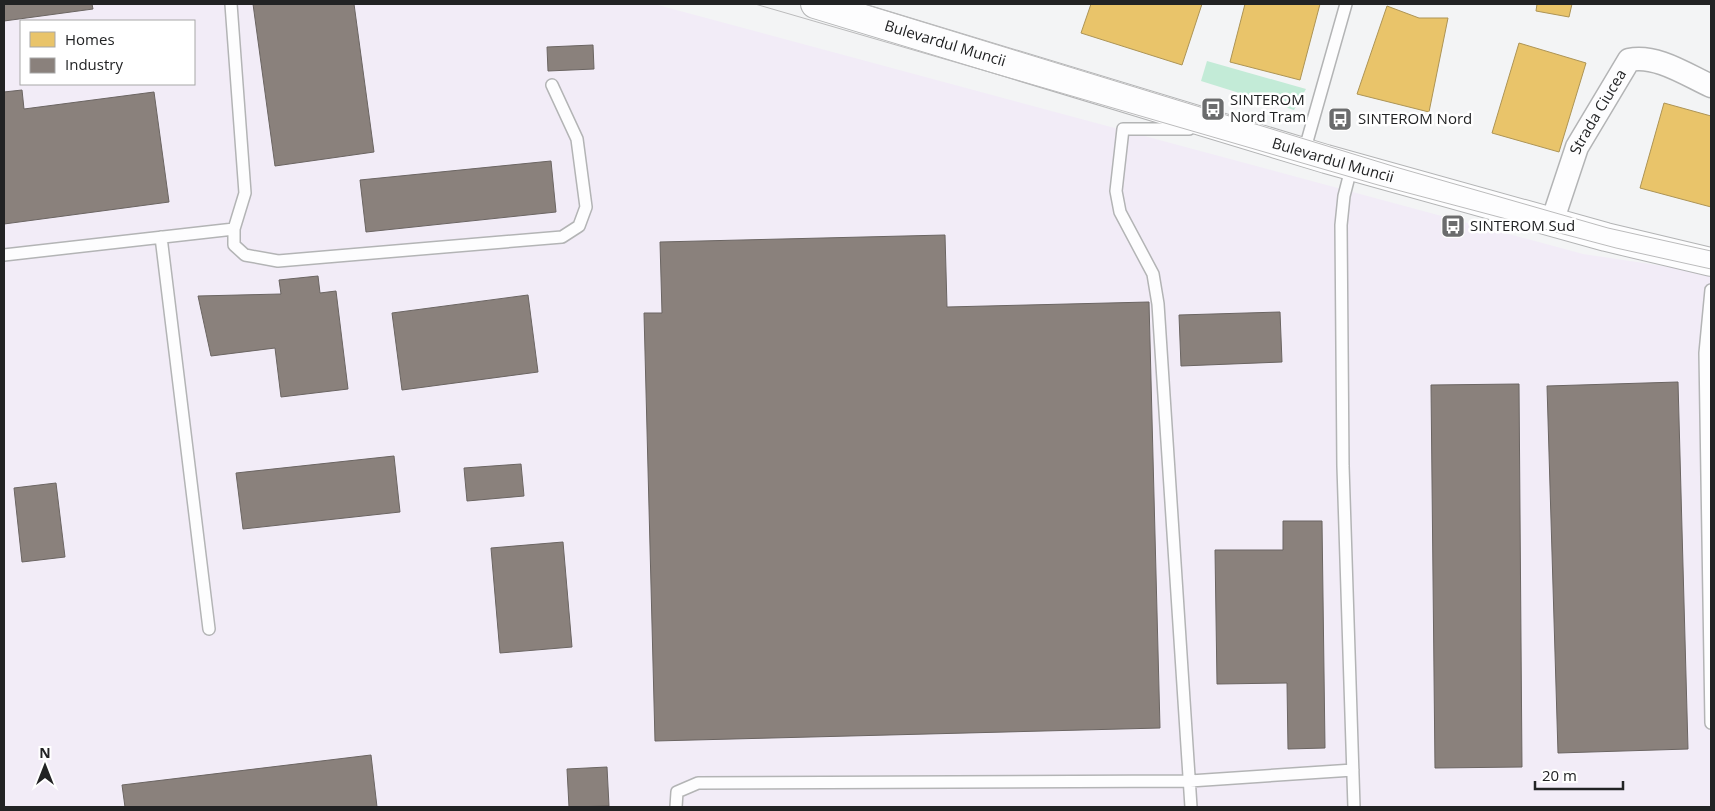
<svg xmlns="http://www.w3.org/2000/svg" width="1715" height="811" font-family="'Open Sans',sans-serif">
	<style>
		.industrial { fill: #f2ecf7; fill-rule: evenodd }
		.green { fill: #c3ebd7 }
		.homes { fill: #e9c46a; stroke: #ad9455 }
		.industry { fill: #8a817c; stroke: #6b6562 }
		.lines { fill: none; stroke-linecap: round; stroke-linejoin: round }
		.service-casing { stroke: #b3b4b5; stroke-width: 14 }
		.minor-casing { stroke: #b3b4b5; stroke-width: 25 }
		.primary-casing { stroke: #b3b4b5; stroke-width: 30 }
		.service { stroke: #fdfdfe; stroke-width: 11 }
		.minor { stroke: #fdfdfe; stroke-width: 22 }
		.primary { stroke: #fdfdfe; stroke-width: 28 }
		.tram { stroke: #bbbbbc; stroke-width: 1 }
		.labels { text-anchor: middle; stroke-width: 5; stroke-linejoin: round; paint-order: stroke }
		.street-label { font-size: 15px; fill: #222324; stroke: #fff }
		.poi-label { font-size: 15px; fill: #222324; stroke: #fff; text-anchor: start }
	</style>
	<rect width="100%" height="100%" fill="#f3f4f5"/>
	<path class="industrial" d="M4,4H654L1583,254L1711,273V807H4ZM21,21H194V84H21Z"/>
	<path class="green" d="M1207,61L1306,89L1294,110L1201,81Z"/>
	<path class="homes" d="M1091,4H1202L1182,65L1081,33Z
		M1245,4H1320L1300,80L1230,62Z
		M1537,4H1572L1569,17L1536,11Z
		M1387,6L1419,18H1448L1429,112L1357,94Z
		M1519,43L1586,63L1559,152L1492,133Z
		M1664,103L1711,116V207L1640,188Z"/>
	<path class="industry" d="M4,4H92L93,9L4,21Z
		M253,4H354L374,152L275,166Z
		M593,45L594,69L548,71L547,47Z
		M22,90L24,109L154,92L169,202L4,224V92Z
		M551,161L556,212L366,232L360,180Z
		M945,235L947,307L1149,302L1160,728L655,741L644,313H662L660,242Z
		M318,276L320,293L336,291L348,389L281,397L275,348L211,356L198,296L281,294L279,280Z
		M528,295L538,372L402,390L392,313Z
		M1280,312L1282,362L1181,366L1179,315Z
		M1678,382L1688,749L1558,753L1547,386Z
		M1519,384L1522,767L1435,768L1431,385Z
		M394,456L400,512L243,529L236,473Z
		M521,464L524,496L467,501L464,468Z
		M56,483L65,557L22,562L14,488Z
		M1283,521H1322L1325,748L1288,749L1287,683L1217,684L1215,550H1283Z
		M563,542L572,647L500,653L491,548Z
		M371,755L377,807H125L122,785Z
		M607,767L609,806L569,807L567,769Z"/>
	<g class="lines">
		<g class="service-casing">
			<path id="service" d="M231,4L245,193L234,229V245L245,255L278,261L562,237L579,226L586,207L577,139L552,85
				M1190,126L1189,129H1123L1116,191L1120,212L1153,274L1158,304L1191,807
				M1304,152L1346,4
				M1352,165L1344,196L1341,225L1343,466L1354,807
				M161,237L209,629
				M4,255L234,229
				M1711,290L1705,353L1711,723
				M676,807L677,792L698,783L1190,781L1353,770"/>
		</g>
		<g class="minor-casing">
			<g id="minor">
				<path id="s1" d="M1552,222L1577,147L1629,60C1656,54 1687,75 1711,86"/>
			</g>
		</g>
		<g class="primary-casing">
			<g id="primary">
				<path id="s2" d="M815,4L1326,159L1606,237L1711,262"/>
			</g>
		</g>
		<use href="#service" class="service"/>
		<use href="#minor" class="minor"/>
		<use href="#primary" class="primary"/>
		<path class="tram" d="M755,4L1378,185L1616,248L1711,269
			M864,4L1399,168L1608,228L1711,251"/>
	</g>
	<defs>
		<g id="bus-square" transform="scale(1.25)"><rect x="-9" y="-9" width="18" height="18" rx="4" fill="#6b6c6d" stroke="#fff"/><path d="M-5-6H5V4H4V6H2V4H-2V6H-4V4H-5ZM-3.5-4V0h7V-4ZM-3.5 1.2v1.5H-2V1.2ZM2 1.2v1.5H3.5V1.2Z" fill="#fff"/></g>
	</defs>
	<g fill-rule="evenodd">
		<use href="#bus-square" x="1213" y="109"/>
		<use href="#bus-square" x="1340" y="119"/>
		<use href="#bus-square" x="1453" y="226"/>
	</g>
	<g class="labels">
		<g class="street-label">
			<text dy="5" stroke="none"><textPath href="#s2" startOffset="136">Bulevardul Muncii</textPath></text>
			<text dy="5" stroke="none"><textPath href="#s1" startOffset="120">Strada Ciucea</textPath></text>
			<text dy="5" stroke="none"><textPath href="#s2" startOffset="541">Bulevardul Muncii</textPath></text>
		</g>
		<g class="poi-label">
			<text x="1230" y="105">SINTEROM<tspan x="1230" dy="17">Nord Tram</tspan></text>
			<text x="1358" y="124">SINTEROM Nord</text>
			<text x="1470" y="231">SINTEROM Sud</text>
		</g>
	</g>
	<rect width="1715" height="811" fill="none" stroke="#222324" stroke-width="10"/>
	<rect x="20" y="20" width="175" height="65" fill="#ffffff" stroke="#a7a7a7"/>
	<rect x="30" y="32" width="25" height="15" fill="#e9c46a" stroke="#a7a7a7"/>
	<text x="65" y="45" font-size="15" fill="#222324">Homes</text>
	<rect x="30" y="58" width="25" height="15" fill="#8a817c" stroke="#a7a7a7"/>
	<text x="65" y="70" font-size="15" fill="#222324">Industry</text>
	<g transform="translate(45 766)" stroke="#ffffff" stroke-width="4" paint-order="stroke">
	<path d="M0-4L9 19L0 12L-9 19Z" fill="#222324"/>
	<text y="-8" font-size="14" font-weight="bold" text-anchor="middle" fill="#222324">N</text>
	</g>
	<path d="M1535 781v8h88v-8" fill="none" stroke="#222324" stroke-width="2.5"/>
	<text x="1542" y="781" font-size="15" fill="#222324" stroke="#ffffff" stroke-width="4" paint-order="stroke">20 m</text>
</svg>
